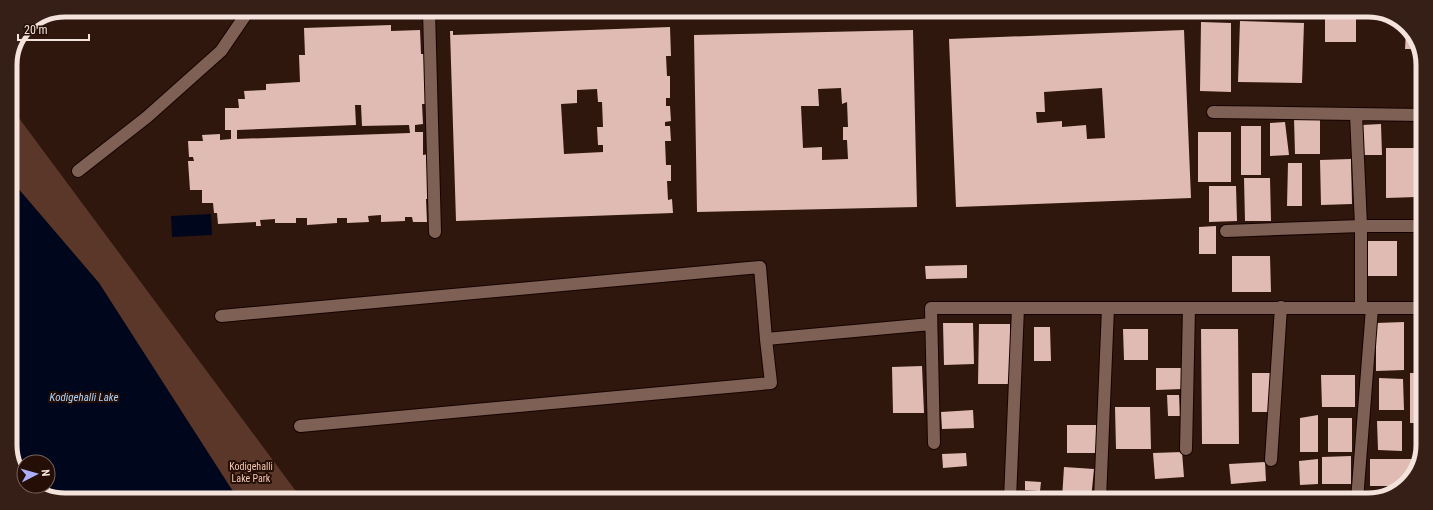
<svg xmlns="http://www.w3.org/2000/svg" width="1433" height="510" font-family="'Roboto Condensed',sans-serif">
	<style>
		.green { fill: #5b3729 }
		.water { fill: #00061b }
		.building { fill: #dfbbb3; fill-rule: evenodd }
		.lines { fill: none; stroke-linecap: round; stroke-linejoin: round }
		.street-casing { stroke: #160300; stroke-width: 14 }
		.street { stroke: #7e6055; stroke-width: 12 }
		.labels { text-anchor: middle; stroke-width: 4; stroke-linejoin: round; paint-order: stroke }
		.park-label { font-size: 10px; fill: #f5c7b5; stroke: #250e05 }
		.water-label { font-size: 11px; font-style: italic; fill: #a8d2ff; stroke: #250e05 }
		.rim { fill: none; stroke: #f4e3dc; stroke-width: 5 }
	</style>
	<rect width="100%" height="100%" fill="#2f170e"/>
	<path class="green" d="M10,106L301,498H240L232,490L99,283L10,179Z"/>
	<path class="water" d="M10,179L99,283L232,490L240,498L47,497L32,486H48V462H24V481L21,479L10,449Z
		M211,214L212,235L172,237L171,216Z"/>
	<path class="building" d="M1325,17H1356V42H1325Z
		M1240,21L1304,23L1302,83L1238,82Z
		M1201,22L1231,23V92L1200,91Z
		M391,25V31L420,30L421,54H425L427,104H422L423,124L415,125V132H423V155L428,154L430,199H426L427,222H413L412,217H405V221L381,222V215L368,216L369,222L347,223V218H337V223L307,225V218H296V223H275V219L260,220L261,226H256V222L218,224L217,213H214L213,203H202V190H190L188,161H194L193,157H189L188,141H203L202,135L220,134V140L231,139V130H225V108H239L238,99H245L244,91L266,90V84L300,82L299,55H305L304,28ZM355,105H361L362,126L409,125L410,133L237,139V130L356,125Z
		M670,27L671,56H666L667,76H670V98H666V106H670L671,121L665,122V126H670L671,141H665L666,165H671V181H667L668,200L672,199L673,213L456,221L450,31H453V35ZM597,89L598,102H602L603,127H597L598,145H603V152L564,154L561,104L577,103V90Z
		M913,30L917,207L697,212L694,35ZM841,88L842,104L847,102L848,127H843V140H847L848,159L822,160V147L803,148L801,106H819L818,89Z
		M1184,30L1191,198L956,207L949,39ZM1102,88L1105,138L1087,139L1086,125L1062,127V121L1037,123L1036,112H1045L1044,92Z
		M1406,31L1412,32L1418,49H1405Z
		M1320,117V154H1295L1294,118Z
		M1285,122L1289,155L1270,156V123Z
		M1381,124L1382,155H1363L1362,125Z
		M1241,126H1261V175H1241Z
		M1198,132H1231V182H1198Z
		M1386,148H1417V197L1386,198Z
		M1351,159L1352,204L1321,205L1320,160Z
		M1288,163H1302V206H1287Z
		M1244,178H1270L1271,221H1245Z
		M1209,186H1236L1237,221L1209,222Z
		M1216,226V254H1199V227Z
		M1368,241H1397V276H1368Z
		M1232,256H1270L1271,292H1232Z
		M967,265V278L926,279L925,266Z
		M1404,322V370L1376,371V323Z
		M943,323H973L974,364L944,365Z
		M979,324H1010V384H978Z
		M1034,327H1050L1051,361H1034Z
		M1123,329H1148V360H1124Z
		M1201,329H1238L1239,444H1202Z
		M922,366L924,413H893L892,367Z
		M1156,368H1182V389L1156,390Z
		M1252,373H1271V412H1252Z
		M1410,373H1421L1420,423H1410Z
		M1321,375H1355V407H1322Z
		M1379,378L1403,379L1404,410H1379Z
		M1167,395H1179L1180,416H1168Z
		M1115,407H1150L1151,449H1116Z
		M973,410L974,428L942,429L941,412Z
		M1318,415V452H1300V418Z
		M1328,418H1352V452H1328Z
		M1377,421H1402V451L1378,450Z
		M1067,425H1097L1098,453H1067Z
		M1182,452L1184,477L1155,479L1153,453Z
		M966,453L967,466L943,468L942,454Z
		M1351,456V484H1322V457Z
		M1318,459V484L1300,485L1299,461Z
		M1370,459H1420V463L1403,486H1370Z
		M1265,462L1266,481L1231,484L1229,464Z
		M1064,467L1094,469L1091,499H1062Z
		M1025,481L1041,482L1040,491L1025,490Z
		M1369,496H1381L1369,500Z"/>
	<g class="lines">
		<g class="street-casing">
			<path id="street" d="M429,11L435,232
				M1213,112L1422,115
				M1356,114L1361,226V308
				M78,171L147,117L221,51L249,10
				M1226,231L1361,226H1422
				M221,316L760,267L766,339
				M300,426L771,383L766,339L931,324
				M934,443L931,308H1421
				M1186,449L1189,308
				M1271,460L1281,307
				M1010,499L1018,308
				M1100,499L1108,308
				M1357,500L1372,308"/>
		</g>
		<use href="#street" class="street"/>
	</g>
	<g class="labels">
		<g class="park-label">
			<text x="251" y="470">Kodigehalli<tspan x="251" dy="12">Lake Park</tspan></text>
		</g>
		<g class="water-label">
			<text x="84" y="401">Kodigehalli Lake</text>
		</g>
	</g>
	<path d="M0 0H1433V510H0ZM65 17H1368A48 48 0 0 1 1416 65V445A48 48 0 0 1 1368 493H65A48 48 0 0 1 17 445V65A48 48 0 0 1 65 17Z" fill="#361f16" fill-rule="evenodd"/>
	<path class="rim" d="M65 17H1368A48 48 0 0 1 1416 65V445A48 48 0 0 1 1368 493H65A48 48 0 0 1 17 445V65A48 48 0 0 1 65 17Z"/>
	<g transform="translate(36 474) rotate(84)"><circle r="19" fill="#250e05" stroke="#78635b"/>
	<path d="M0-3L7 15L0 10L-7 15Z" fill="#adaefb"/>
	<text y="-6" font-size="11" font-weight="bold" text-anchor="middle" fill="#f4e3dc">N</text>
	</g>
	<path d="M18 34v6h71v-6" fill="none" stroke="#f4e3dc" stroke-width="2"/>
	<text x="24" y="34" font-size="12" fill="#f4e3dc" stroke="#250e05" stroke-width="3" paint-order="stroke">20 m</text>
</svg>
